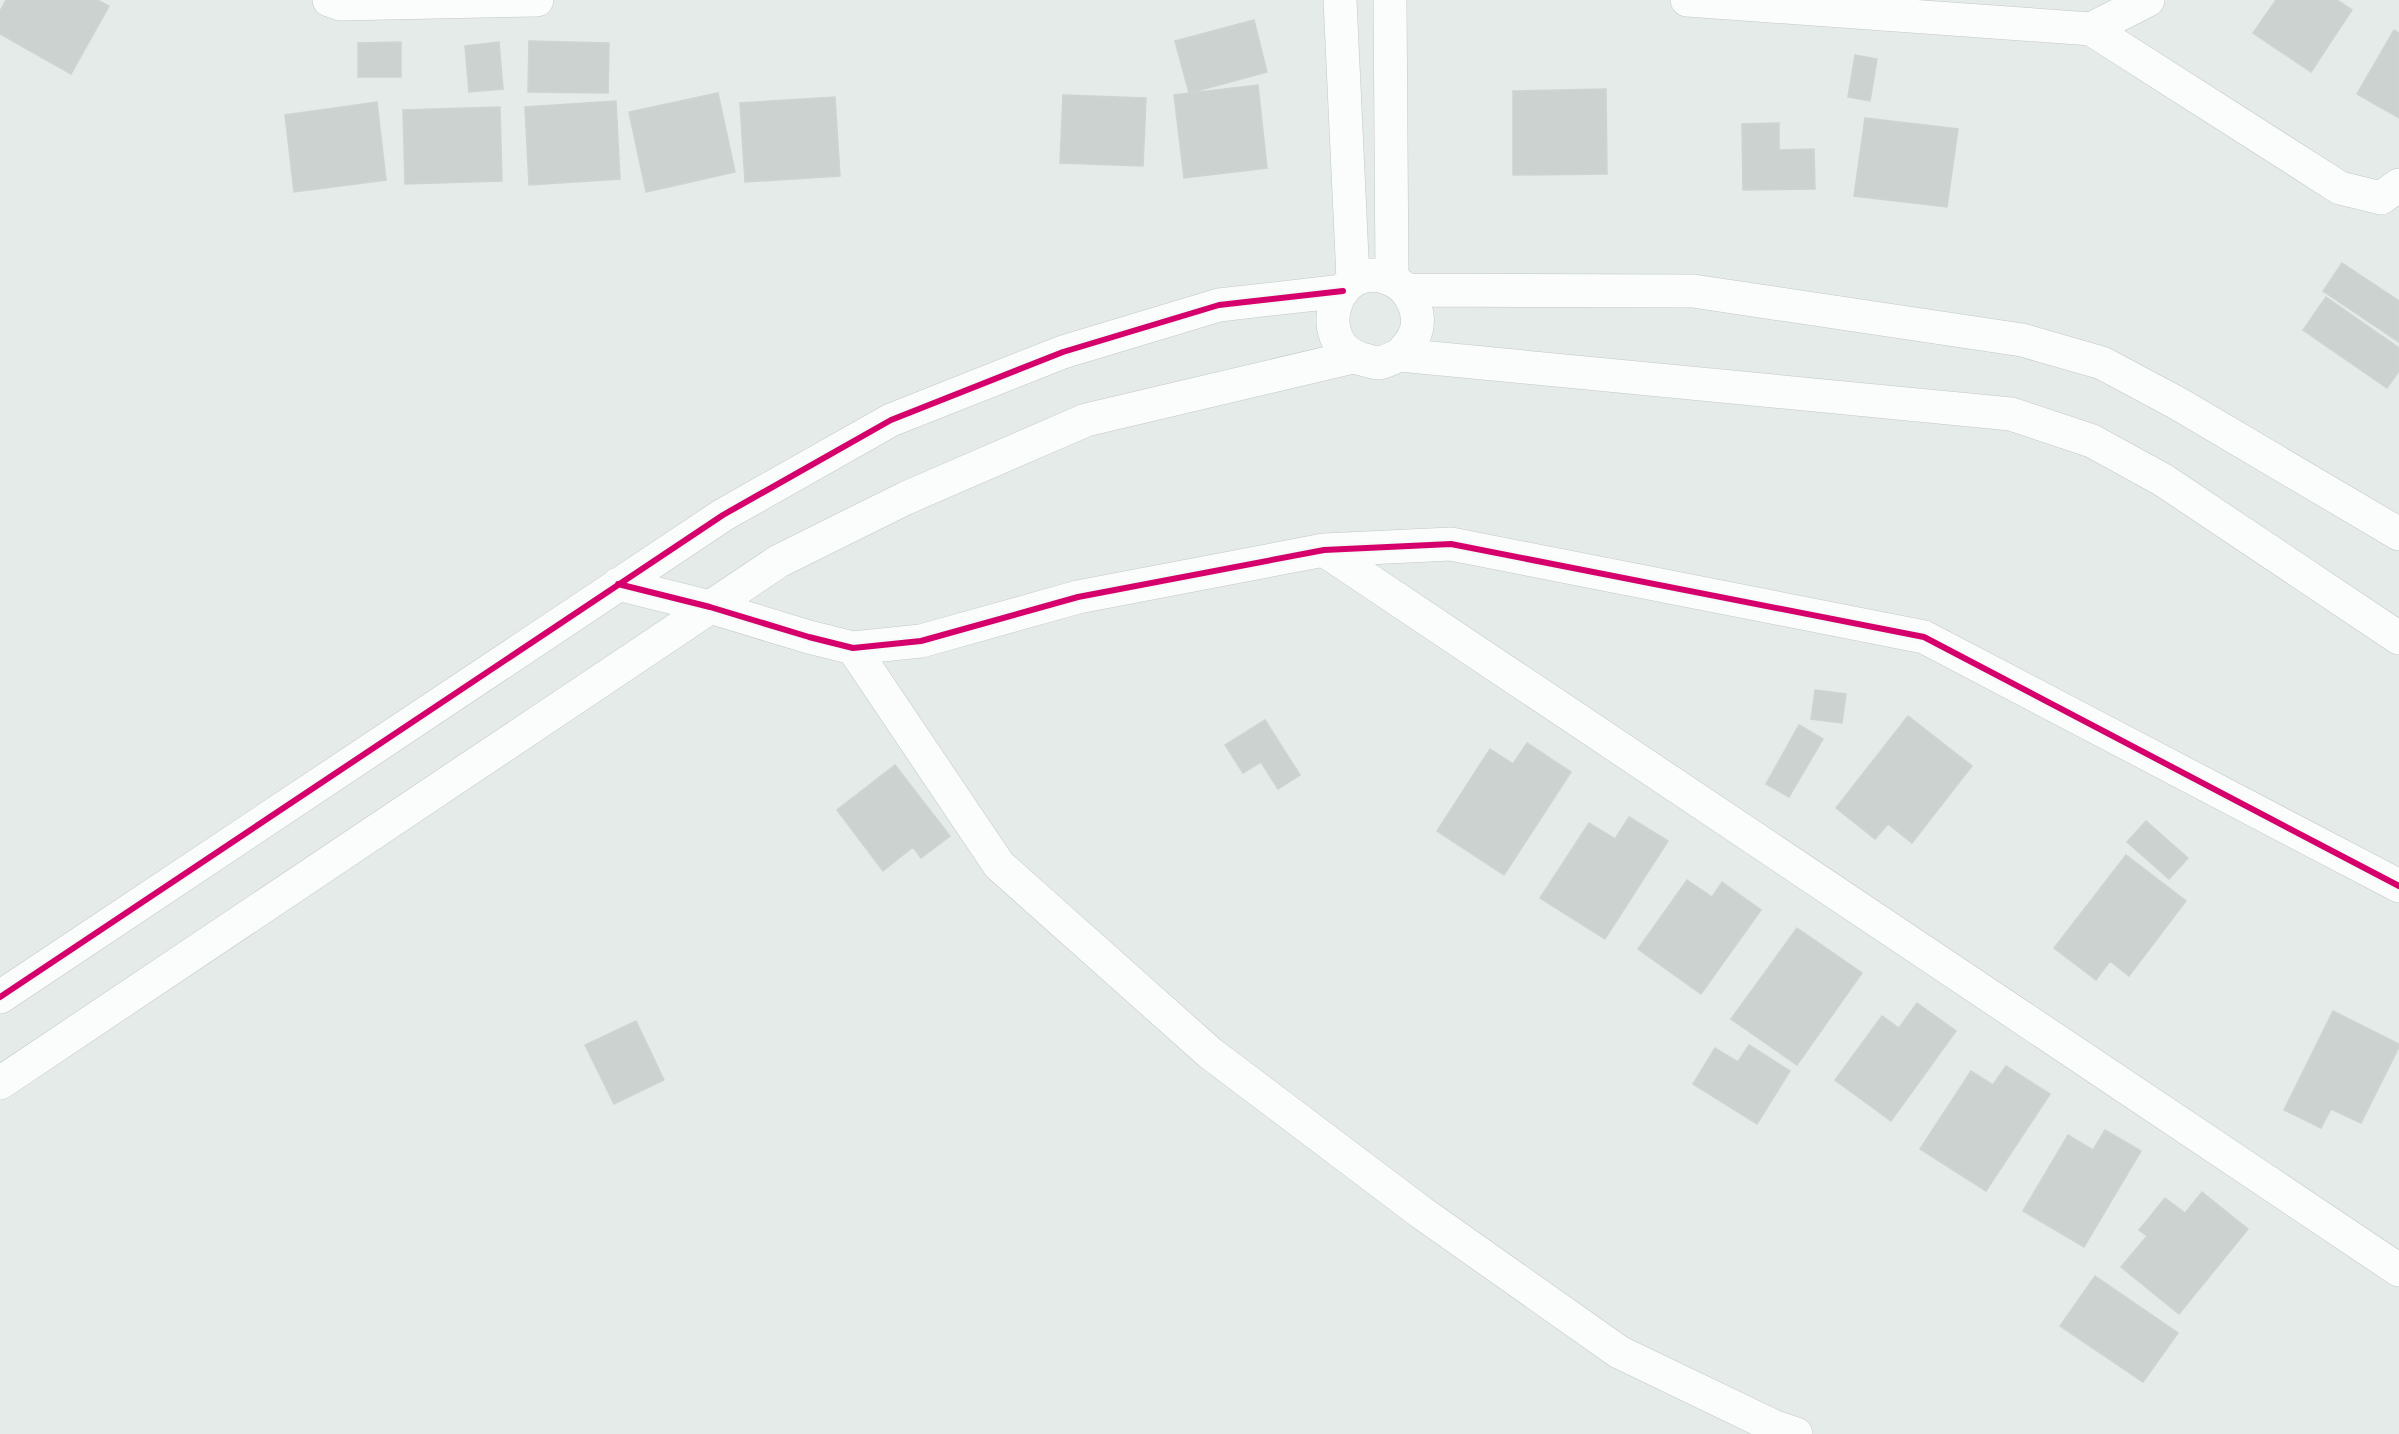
<svg xmlns="http://www.w3.org/2000/svg" width="2399" height="1434" font-family="Karla,sans-serif">
	<style>
		.building { fill: #ccd2d0; stroke: #ced4d2; stroke-width: 1.5 }
		.lines { fill: none; stroke-linecap: round; stroke-linejoin: round }
		.minor-casing { stroke: #c2c8c6; stroke-width: 34 }
		.minor { stroke: #fbfcfc; stroke-width: 33 }
		.cycleway-casing { stroke: #f3faf7; stroke-width: 10 }
		.cycleway { stroke: #d6006c; stroke-width: 6 }
	</style>
	<rect width="100%" height="100%" fill="#e5ebe9"/>
	<path class="building" d="M6,0H97L109,6L71,74L0,34V11Z
		M2276,0H2337L2352,10L2311,72L2253,33Z
		M1254,20L1267,72L1189,93L1175,41Z
		M2394,30L2399,33V118L2357,94Z
		M529,41L609,43L608,93L528,92Z
		M401,42V77H358V43Z
		M499,42L503,89L469,92L465,46Z
		M1855,55L1877,59L1870,101L1848,97Z
		M1258,85L1267,168L1184,178L1174,95Z
		M1606,89L1607,174L1513,175V91Z
		M718,93L735,172L646,192L629,112Z
		M1063,95L1146,98L1143,166L1060,163Z
		M835,97L840,176L745,182L740,103Z
		M616,101L620,179L529,185L525,107Z
		M377,102L386,180L294,192L285,115Z
		M500,107L502,181L405,184L403,110Z
		M1865,118L1958,129L1947,207L1854,196Z
		M1779,123V150L1814,149L1815,189L1743,190L1742,124Z
		M2342,263L2399,301V342L2323,291Z
		M2326,297L2399,348V371L2387,388L2303,330Z
		M1815,690L1846,694L1842,723L1811,719Z
		M1908,716L1972,766L1912,843L1888,824L1875,839L1836,808Z
		M1265,720L1300,775L1278,789L1261,762L1243,773L1225,745Z
		M1799,725L1823,739L1789,797L1766,784Z
		M1527,743L1571,772L1504,875L1437,831L1490,749L1513,764Z
		M895,765L950,836L921,858L913,847L883,871L837,810Z
		M1629,817L1668,841L1605,939L1540,898L1589,823L1615,839Z
		M2146,821L2188,858L2169,879L2127,842Z
		M2126,855L2186,901L2129,976L2110,961L2096,980L2054,948Z
		M1687,880L1712,897L1722,882L1761,910L1701,994L1638,949Z
		M1797,928L1862,973L1797,1065L1731,1019Z
		M1917,1003L1956,1031L1891,1121L1835,1080L1882,1016L1899,1028Z
		M2333,1011L2399,1044V1047L2361,1123L2331,1109L2321,1128L2284,1110Z
		M636,1021L664,1080L614,1104L585,1045Z
		M1749,1045L1790,1071L1757,1124L1693,1084L1715,1048L1738,1062Z
		M2006,1066L2050,1094L1986,1191L1920,1149L1971,1071L1993,1085Z
		M2105,1130L2141,1151L2084,1247L2023,1211L2068,1135L2093,1150Z
		M2202,1192L2248,1229L2179,1314L2121,1267L2147,1236L2139,1230L2165,1198L2185,1213Z
		M2095,1276L2178,1333L2143,1382L2060,1326Z"/>
	<g class="lines">
		<g class="minor-casing">
			<path id="minor" d="M329,0L340,4L537,0
				M1340,0L1353,279
				M1390,0L1392,279
				M1687,0L2091,29L2340,188L2381,198L2399,185
				M2091,29L2148,0
				M1407,290L1693,291L2022,340L2102,363L2177,403L2399,534
				M1400,355C1405,349 1411,343 1414,336C1424,316 1411,287 1390,279C1334,256 1308,347 1365,360C1370,361 1375,363 1379,363C1386,362 1394,357 1400,355L2011,414L2092,441L2163,480L2399,638
				M1324,550L2399,1270
				M618,584L710,607L809,637L853,648L921,641L1078,597L1324,550L1451,544L1924,637L2399,886
				M853,648L999,865L1210,1053L1422,1213L1619,1352L1775,1427L1796,1434
				M0,997L723,515L891,420L1063,352L1219,305L1343,291
				M0,1083L779,561L906,498L1086,420L1353,357"/>
		</g>
		<use href="#minor" class="minor"/>
		<g class="cycleway-casing">
			<path id="cycleway" d="M618,584L710,607L809,637L853,648L921,641L1078,597L1324,550L1451,544L1924,637L2399,886
				M0,997L723,515L891,420L1063,352L1219,305L1343,291"/>
		</g>
		<use href="#cycleway" class="cycleway"/>
	</g>
</svg>
